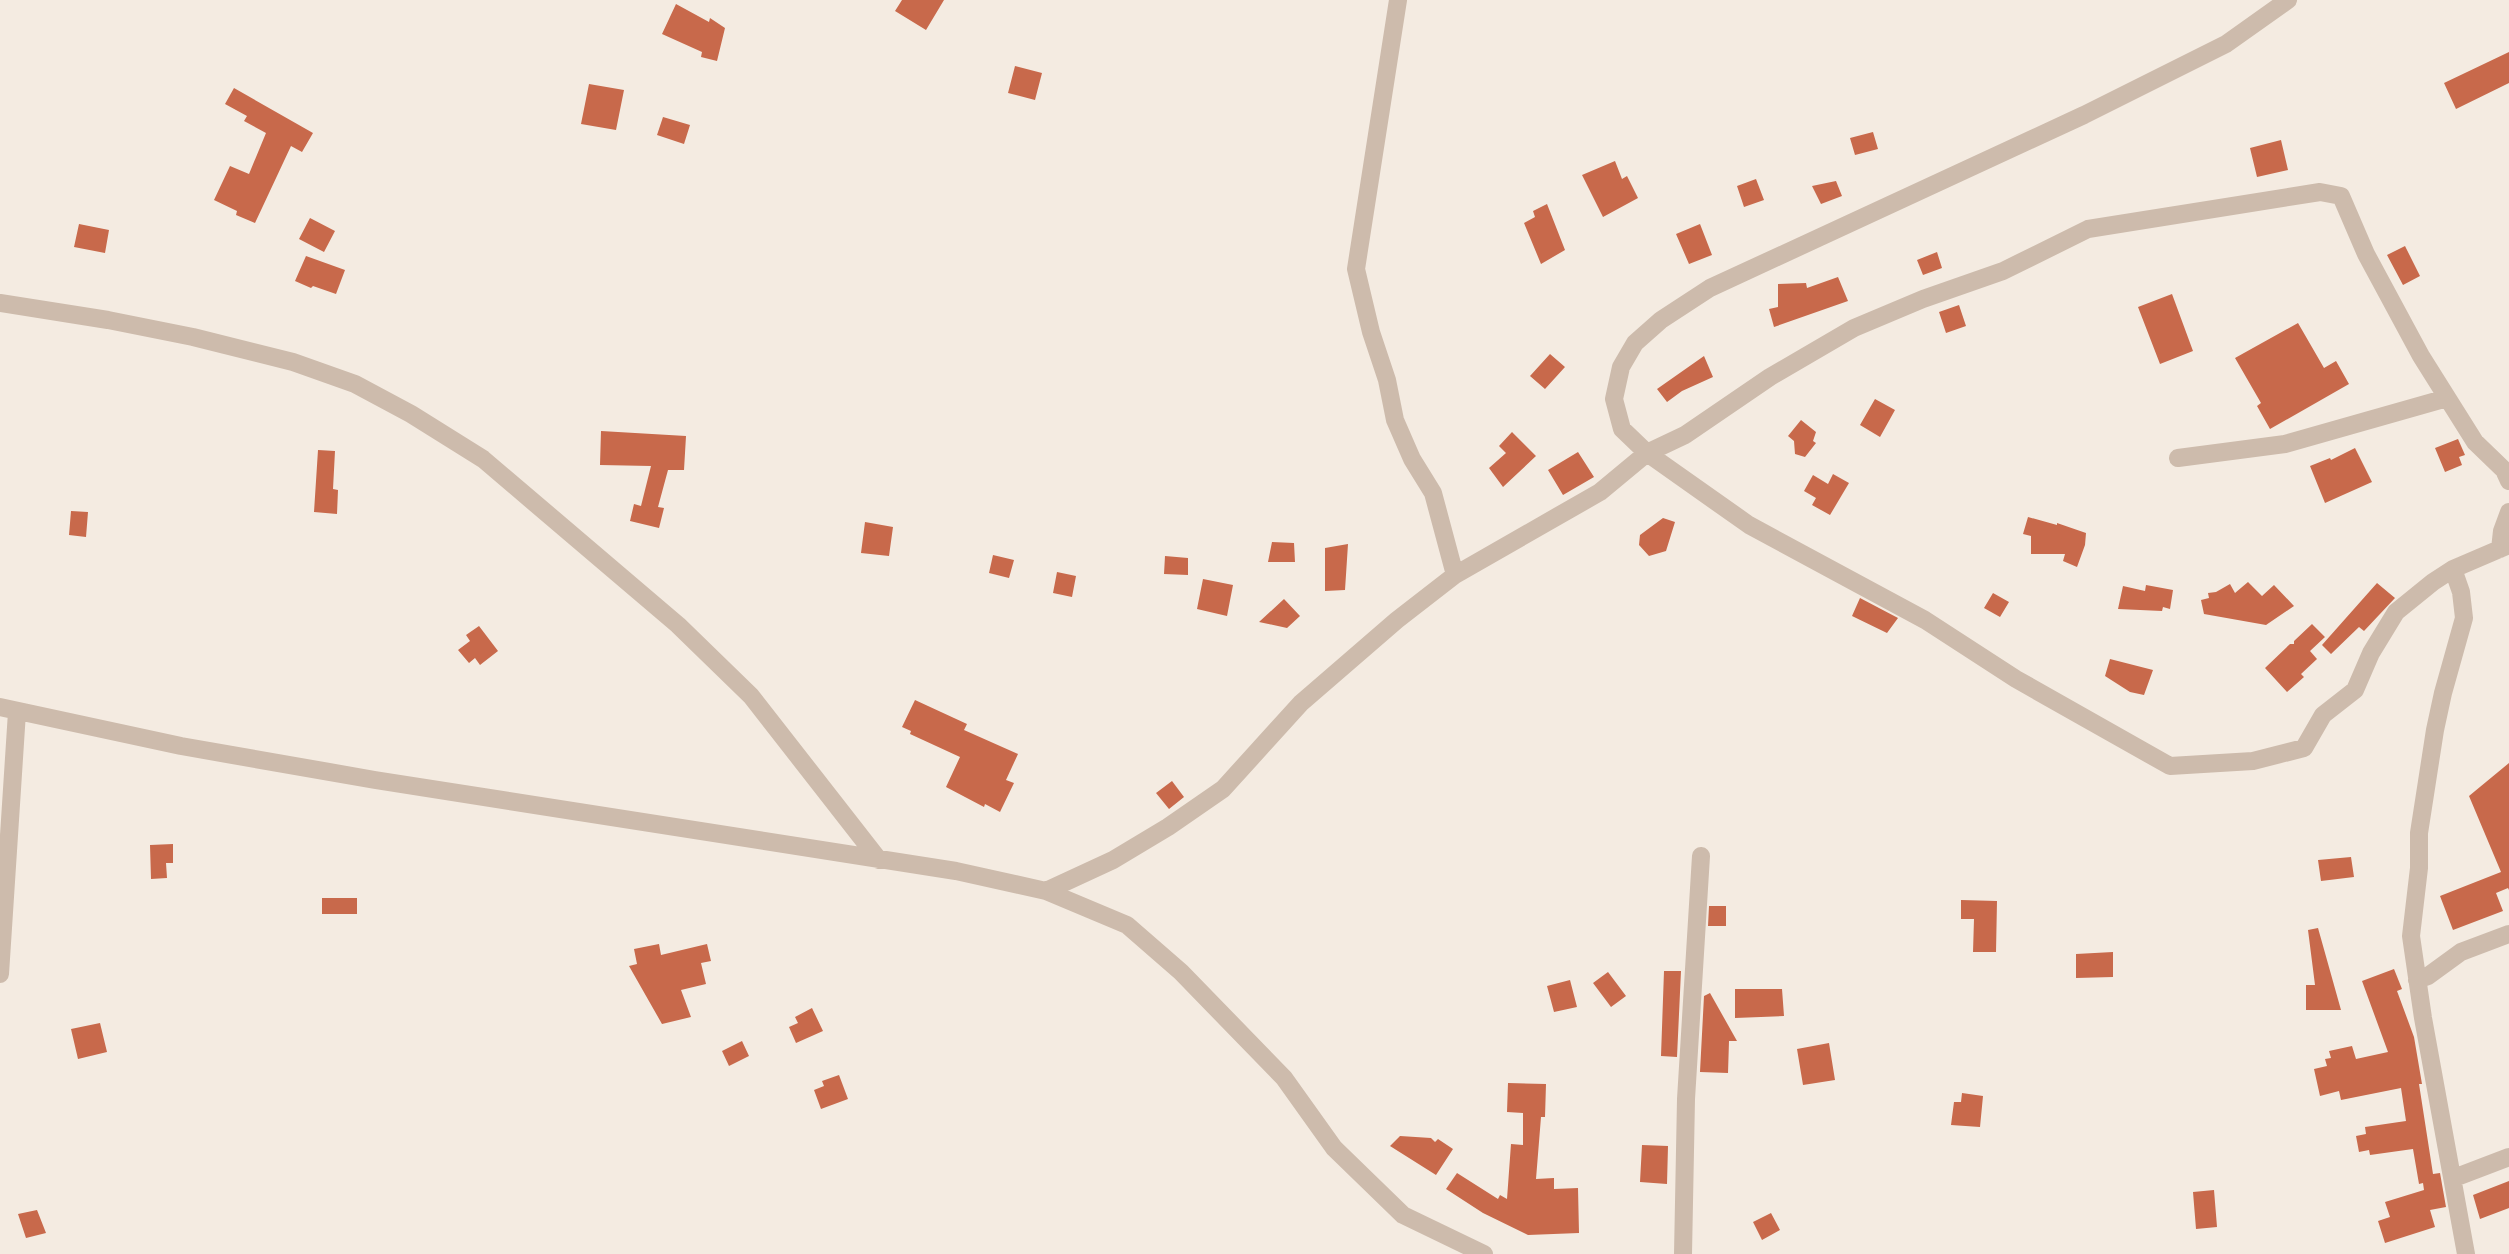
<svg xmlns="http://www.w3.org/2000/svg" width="2509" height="1254" font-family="'Roboto Condensed',sans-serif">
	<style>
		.building { fill: #c8694b }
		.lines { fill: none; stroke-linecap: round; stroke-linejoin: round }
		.minor { stroke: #cdbbac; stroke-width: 18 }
	</style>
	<rect width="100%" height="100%" fill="#f4ebe1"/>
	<path class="building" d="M902,0H944L926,30L895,11Z
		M676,4L709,22L710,18L725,28L717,61L701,57L702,52L662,34Z
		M2509,52V83L2456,109L2444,83Z
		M1015,66L1042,73L1035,100L1008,93Z
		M589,84L624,90L616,130L581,124Z
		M234,88L313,133L302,152L291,146L255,223L236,215L237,211L214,200L230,166L249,174L266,133L244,121L247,116L225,104Z
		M663,117L690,125L684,144L657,135Z
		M1873,132L1878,149L1855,155L1850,138Z
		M2281,140L2288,170L2257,177L2250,148Z
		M1615,161L1622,179L1627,176L1638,198L1603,217L1582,175Z
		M1756,179L1764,200L1744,207L1737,186Z
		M1836,181L1842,196L1821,204L1812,186Z
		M1547,204L1565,250L1541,264L1524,223L1535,217L1533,211Z
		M310,218L335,231L324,252L299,239Z
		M79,224L109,230L105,253L74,247Z
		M1700,224L1712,255L1689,264L1676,234Z
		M2405,246L2420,276L2403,285L2387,255Z
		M1937,252L1942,268L1923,275L1917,260Z
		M306,256L345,270L336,294L313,286L311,288L295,281Z
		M1838,277L1848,301L1774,327L1769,309L1778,307V284L1806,283L1807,288Z
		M2172,294L2193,351L2160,364L2138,307Z
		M1959,305L1966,326L1946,333L1939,312Z
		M2298,323L2324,368L2336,361L2349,384L2270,429L2257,406L2261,403L2235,358Z
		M1550,354L1565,367L1545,389L1530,376Z
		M1704,356L1713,377L1682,391L1667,402L1657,389Z
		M1875,399L1895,410L1880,437L1860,425Z
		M1801,420L1816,432L1813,441L1816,443L1805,457L1795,454L1794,441L1788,436Z
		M601,431L686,436L684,470H668L658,507L664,508L659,528L630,521L634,504L641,506L651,466L600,465Z
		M1512,432L1536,456L1503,487L1489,468L1506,453L1499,446Z
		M2458,439L2465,455L2459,457L2462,465L2445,472L2435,448Z
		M2355,448L2372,482L2325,503L2310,466L2330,458L2331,460Z
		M318,450L335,451L333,489L338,490L337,514L314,512Z
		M1578,452L1594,477L1563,495L1548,470Z
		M1833,474L1849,483L1830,515L1812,505L1816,498L1804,491L1813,475L1828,484Z
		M71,511L88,512L86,537L69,535Z
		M2028,517L2057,525V523L2086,533L2085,545L2077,567L2063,561L2065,554H2031V536L2023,534Z
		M1663,518L1675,522L1666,551L1649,556L1639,545L1640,535Z
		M865,522L893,527L889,556L861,553Z
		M1272,542L1294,543L1295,562H1268Z
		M1348,544L1345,590L1325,591V548Z
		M993,555L1014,560L1009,578L989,573Z
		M1165,556L1188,558V575L1164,574Z
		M1057,572L1076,576L1072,597L1053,593Z
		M1203,579L1233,585L1227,616L1197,609Z
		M2248,582L2262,596L2274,585L2294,606L2266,625L2204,614L2201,600L2209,598L2208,593L2216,592L2230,584L2235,593Z
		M2377,583L2395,598L2364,631L2359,627L2331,654L2322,645Z
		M2146,585L2173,590L2170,609L2163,607L2162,611L2118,609L2123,586L2145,591Z
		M1993,593L2009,602L2000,617L1984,608Z
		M1860,598L1898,618L1887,633L1852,616Z
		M1284,599L1300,616L1287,628L1259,622Z
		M2312,624L2325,637L2310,651L2317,659L2301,674L2304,677L2287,692L2265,668L2290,644H2294V641Z
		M479,626L498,651L480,665L475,658L469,663L458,650L470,641L466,635Z
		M2110,659L2153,670L2144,695L2130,692L2105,676Z
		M915,700L967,724L964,730L1018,754L1006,780L1014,783L1000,812L985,804L984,807L946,787L960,757L910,734L911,731L902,727Z
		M2509,763V890L2508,888L2496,893L2503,911L2453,930L2440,896L2501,872L2469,796Z
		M1172,781L1184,797L1169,809L1156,793Z
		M173,844V863H166L167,878L151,879L150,845Z
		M2351,857L2354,877L2321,881L2318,860Z
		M322,898H357V914H322Z
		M1961,900L1997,901L1996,952H1973L1974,919H1961Z
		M1709,906H1726V926H1708Z
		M2318,928L2341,1010H2306V985H2315L2308,930Z
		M659,944L661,955L707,944L711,961L701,963L706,984L681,990L691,1017L662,1024L629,966L637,964L634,949Z
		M2113,952V977L2076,978V954Z
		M2394,969L2402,989L2397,991L2414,1037L2422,1084H2419L2433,1174L2440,1173L2446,1207L2430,1210L2435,1227L2385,1243L2378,1221L2390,1217L2385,1202L2424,1190L2423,1183L2419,1184L2413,1149L2370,1155L2369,1150L2359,1152L2356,1136L2366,1134L2365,1127L2406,1121L2401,1088L2341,1100L2339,1091L2320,1096L2314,1069L2327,1066L2325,1059L2331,1058L2329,1051L2352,1046L2356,1059L2388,1052L2362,981Z
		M1664,971H1681L1677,1057L1661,1056Z
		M1608,972L1626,996L1611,1007L1593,983Z
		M1570,980L1577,1007L1554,1012L1547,986Z
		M1735,989H1782L1784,1016L1735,1018Z
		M1710,993L1737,1041H1729L1728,1073L1700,1072L1704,996Z
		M812,1008L823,1031L796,1043L789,1027L798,1023L795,1017Z
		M100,1023L107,1052L78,1059L71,1029Z
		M742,1041L749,1056L729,1066L722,1051Z
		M1829,1043L1835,1080L1803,1085L1797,1049Z
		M839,1075L848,1099L821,1109L814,1090L824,1086L822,1081Z
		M1508,1083L1546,1084L1545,1117H1541L1536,1179L1554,1178V1189L1578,1188L1579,1233L1528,1235L1483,1213L1446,1189L1457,1173L1498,1199L1500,1195L1507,1199L1511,1144L1523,1145V1113L1507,1112Z
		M1962,1093L1983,1096L1980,1127L1951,1125L1954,1102H1961Z
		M1400,1136L1431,1138L1435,1142L1438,1139L1453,1149L1436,1175L1390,1146Z
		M1642,1145L1668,1146L1667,1184L1640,1182Z
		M2509,1181V1208L2480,1219L2473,1195Z
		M2214,1190L2217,1227L2196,1229L2193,1192Z
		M37,1210L46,1233L26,1238L18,1214Z
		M1771,1213L1780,1230L1762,1240L1753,1222Z"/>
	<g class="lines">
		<path class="minor" d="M1398,0L1356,269L1371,332L1387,380L1395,420L1412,459L1433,493L1455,575
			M2288,0L2226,44L2084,115L1710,288L1661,320L1635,343L1621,367L1614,399L1622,429L1647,453L1749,525L1925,620L2016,679L2170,766L2253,761L2304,748L2323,715L2355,690L2371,653L2396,612L2433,582L2453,569L2509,545
			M0,303L108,320L193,337L293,362L355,384L411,414L483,459L678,625L751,696L879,860
			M2178,458L2285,444L2447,398
			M2500,549L2502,531L2509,512
			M2453,569L2461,592L2464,618L2443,693L2435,730L2419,833V868L2411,936L2423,1018L2466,1254
			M0,707L181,746L375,780L956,871L1046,891L1127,925L1181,972L1284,1078L1334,1148L1403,1215L1484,1254
			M1046,891L1113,860L1168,827L1223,789L1301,703L1397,620L1455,575L1600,492L1647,453L1685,435L1770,377L1854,328L1923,299L2003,271L2088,229L2320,192L2341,196L2366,254L2421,356L2475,442L2504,470L2509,481
			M0,974L17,712
			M2417,980L2428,976L2461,952L2509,934
			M2454,1178L2509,1157
			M1683,1254L1686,1099L1701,856"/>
	</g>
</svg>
